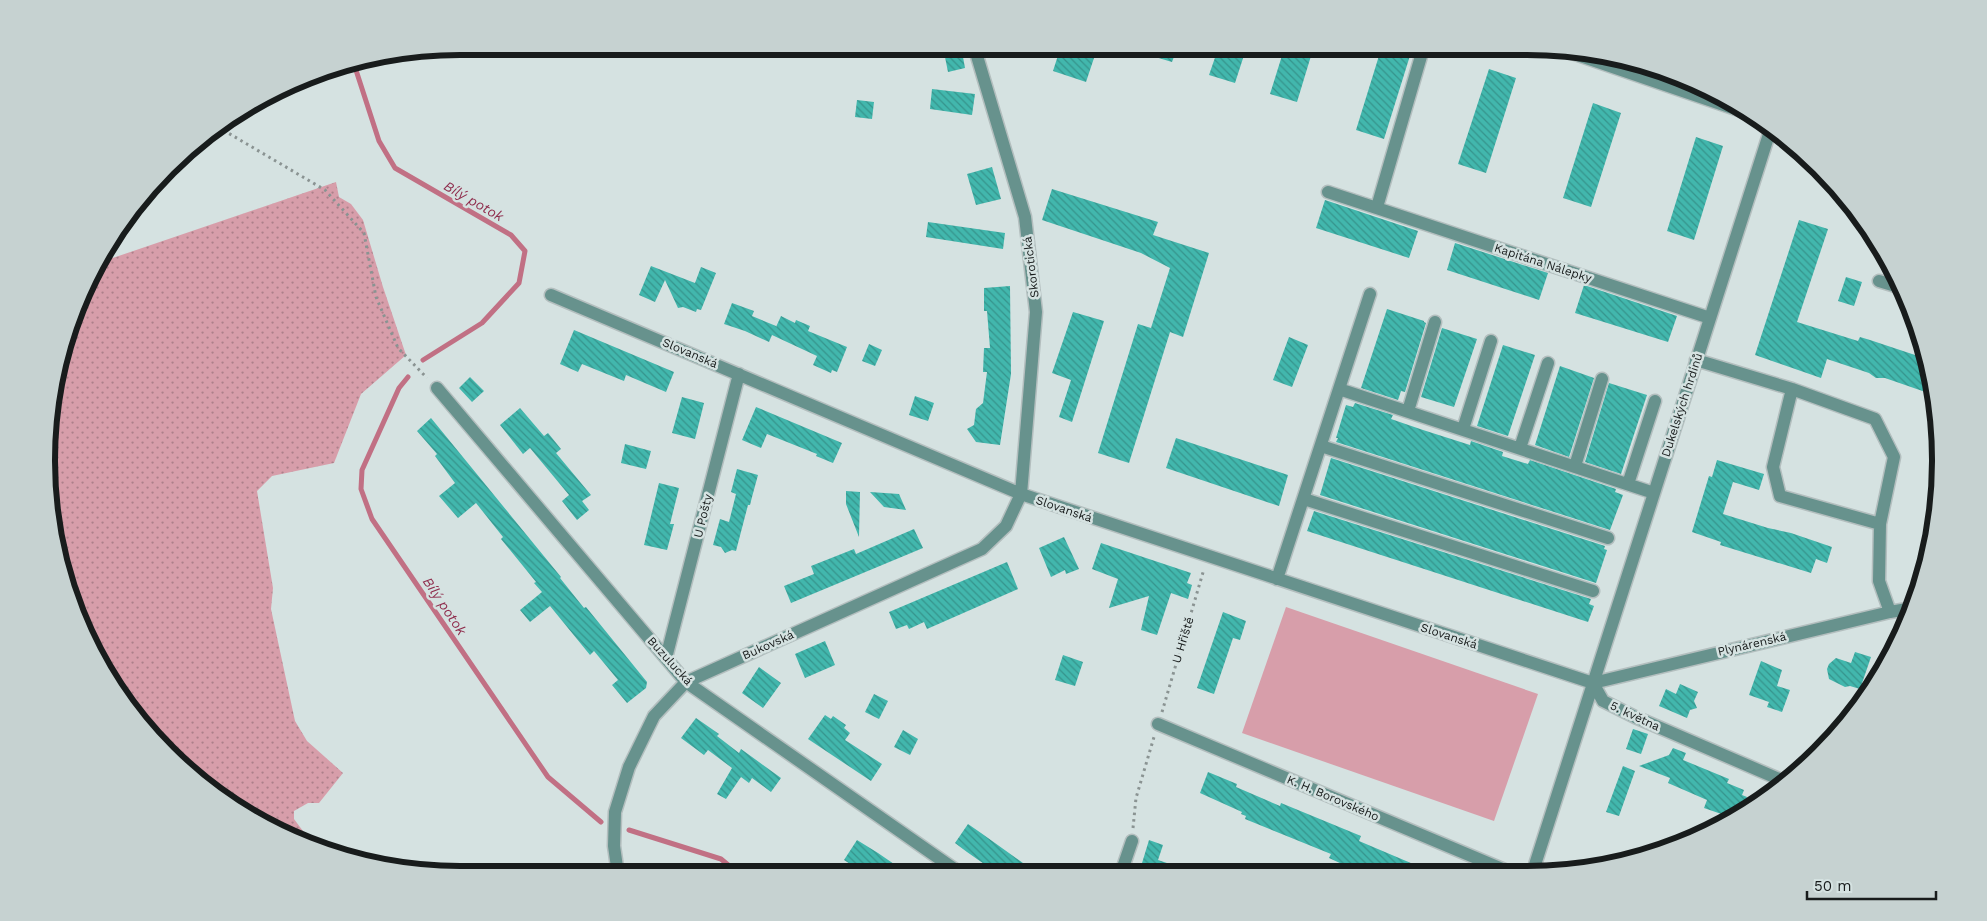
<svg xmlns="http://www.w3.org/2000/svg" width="1987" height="921" font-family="'Work Sans',sans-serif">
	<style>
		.grass { fill: url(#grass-dots) }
		.garden { fill: #d79eaa }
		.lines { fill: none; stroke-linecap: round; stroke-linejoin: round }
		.stream { stroke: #c17084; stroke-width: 5 }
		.building { fill: url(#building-back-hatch) }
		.minor-casing { stroke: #b3bebe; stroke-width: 15 }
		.path { stroke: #8a9392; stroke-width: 3; stroke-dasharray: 2.5 4; stroke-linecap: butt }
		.minor { stroke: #67928d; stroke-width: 12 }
		.labels { text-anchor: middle; stroke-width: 5; stroke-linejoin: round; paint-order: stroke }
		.street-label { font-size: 12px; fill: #181c1c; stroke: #d5e2e1 }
		.water-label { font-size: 14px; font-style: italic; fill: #8f2d4d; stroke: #d5e2e1 }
		.rim { fill: none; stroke: #181c1c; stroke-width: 6 }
	</style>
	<defs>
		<pattern id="grass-dots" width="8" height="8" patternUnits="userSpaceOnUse" patternTransform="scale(1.25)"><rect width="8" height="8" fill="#d79eaa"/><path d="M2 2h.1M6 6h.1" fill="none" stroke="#ad808a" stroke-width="1.8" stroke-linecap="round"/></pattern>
		<pattern id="building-back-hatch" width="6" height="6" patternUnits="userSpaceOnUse" patternTransform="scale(1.25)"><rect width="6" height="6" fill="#42b7ad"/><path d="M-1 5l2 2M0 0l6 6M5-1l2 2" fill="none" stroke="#36948c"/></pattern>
	</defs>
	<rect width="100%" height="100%" fill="#d5e2e1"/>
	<path class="grass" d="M336,182L339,197L351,204L363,220L383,287L406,355L361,394L334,463L272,476L257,491L273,588L271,609L295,721L307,741L343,773L319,803H308L294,811V819L303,831L298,841L221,793L213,783L204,782L188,772L102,667L68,594L50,515L54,380L98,263Z"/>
	<path class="garden" d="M1286,607L1538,694L1494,821L1242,733Z"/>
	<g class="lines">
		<path class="stream" d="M354,64L379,141L395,168L511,235L525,251L519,283L482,323L423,360
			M408,377L399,388L362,470L361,489L372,519L548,777L601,822
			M629,830L721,859L739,874"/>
	</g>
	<path class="building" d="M946,46H961L965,68L948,72L945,57L948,56Z
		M1061,46H1098L1086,82L1053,71Z
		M1133,46H1178L1172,62L1132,50Z
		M1219,46H1247L1235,83L1209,75Z
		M1285,46H1314L1297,102L1270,94Z
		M1382,46H1413L1384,139L1356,130Z
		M1489,69L1516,78L1486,173L1458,164Z
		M932,89L975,94L972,115L930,109Z
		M857,100L874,102L872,119L855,117Z
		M1593,103L1621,113L1591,207L1563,198Z
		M1696,137L1723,146L1694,240L1667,231Z
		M992,167L1001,199L976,205L967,174Z
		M1052,189L1158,222L1153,235L1209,253L1183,337L1170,332L1129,463L1098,453L1138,324L1151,328L1170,268L1141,253L1042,220Z
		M1325,200L1418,231L1409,258L1316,228Z
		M1799,220L1828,229L1797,322L1858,341L1860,337L1870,340L1927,359L1933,379L1934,395L1885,378H1876L1869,373L1827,359L1821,378L1755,355Z
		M928,222L1005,233L1003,249L926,237Z
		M1455,243L1548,273L1539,300L1447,270Z
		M651,266L695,283L701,267L716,273L701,310L697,309L696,312L683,307L678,308L665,280L655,302L639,295Z
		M1846,277L1862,282L1854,306L1838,301Z
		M1584,285L1677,316L1668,342L1575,313Z
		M1010,286L1011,374L1000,445L976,442L967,429L974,425L976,409L983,403L987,372H983L984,348H990L987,311H984V288Z
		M732,303L754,311L752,316L776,326V327L781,316L795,323L796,320L810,326L808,331L847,347L837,372L832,370L831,373L813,365L817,356L772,335L769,342L745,331L724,324Z
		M1387,309L1424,321V322L1426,323L1405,392L1401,391L1398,400L1361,388Z
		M1073,312L1104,321L1072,422L1059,417L1071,380L1052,373Z
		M1442,328L1477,339L1454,407L1421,397Z
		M574,330L674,372L666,392L626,375L624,381L582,364L578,372L560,364Z
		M1289,337L1308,345L1292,387L1273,380Z
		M869,344L882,350L875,366L862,361Z
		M1503,345L1535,355L1508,436L1477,426Z
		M1560,366L1594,378L1569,457L1535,445Z
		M470,377L484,391L472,402L459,388Z
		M1609,383L1647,395L1621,474L1585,462Z
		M915,396L934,403L928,421L909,415Z
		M682,397L704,403L695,439L672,433Z
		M1355,403L1393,415L1391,419L1423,430L1470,445L1471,441L1503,452L1502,456L1528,464L1530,460L1616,489L1615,492L1623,495L1610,530L1336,442L1338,438H1336L1346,405L1353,407Z
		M756,407L842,443L833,463L816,456L817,454L767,434L761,448L742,440Z
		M520,408L544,436L548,433L561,449L556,453L591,495L582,501L589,510L577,520L562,501L569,495L530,448L523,454L500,425Z
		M431,418L561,577L560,578L584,608L586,607L647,682L646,688L627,703L612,685L618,680L594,651L590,655L550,606L530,622L520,610L542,592L534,583L536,582L501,539L503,537L476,503L458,518L439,496L455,483L435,456L437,454L417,431Z
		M1176,438L1288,475L1279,506L1166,468Z
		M625,444L651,451L646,469L621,463Z
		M1331,458L1605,546L1604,549L1607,550L1596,583L1320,495Z
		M1717,460L1764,474L1759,490L1733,482L1723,514L1768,528L1791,533L1832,547L1827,563L1816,559L1811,573L1720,545L1721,542L1692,532L1709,476L1712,477Z
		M737,469L758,475L752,497L750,505H748L736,551L732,550L725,553L721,547L713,545L720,519L729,522L736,494L731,492Z
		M659,483L679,488L670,524H674L667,550L644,545Z
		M846,491L860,492L859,537L846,504Z
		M870,492L899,494L906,510L884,507Z
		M1314,511L1591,599L1589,604L1594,606L1588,622L1307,531Z
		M914,529L923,548L791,603L784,586L814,574L811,566L854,549L856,554Z
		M1064,537L1079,569L1066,574L1065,570L1051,577L1039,548Z
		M1101,543L1191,573L1187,583L1192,585L1188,599L1171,593L1157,635L1141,630L1149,596L1109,608L1118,579L1092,569Z
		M1007,562L1018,589L927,629L924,622L909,629L907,625L896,629L889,612Z
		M1223,612L1246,621L1240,640L1233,638L1214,694L1197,688Z
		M825,641L835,665L805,678L795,654Z
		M1855,652L1871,657L1860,689L1850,686L1845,687L1829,679L1827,669L1829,664L1836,658L1851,663Z
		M1063,655L1083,662L1075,686L1055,680Z
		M1761,661L1782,670L1777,686L1790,690L1782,712L1767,707L1769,702L1749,695Z
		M759,667L781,683L763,708L742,693Z
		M1680,684L1698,692L1694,701L1697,708L1690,710L1687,718L1659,706L1666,689L1676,694Z
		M874,694L888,701L879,719L865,712Z
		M825,715L831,719L833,716L846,725L844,728L850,733L845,740L882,764L871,781L808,739Z
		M696,718L719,734L717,736L739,753L741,749L781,778L771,792L752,778L749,783L741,777L726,799L717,794L732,768L708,750L704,755L681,738Z
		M1633,729L1648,734L1641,754L1626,749Z
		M903,730L918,739L910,755L894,747Z
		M1673,748L1686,753L1683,760L1729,779L1727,783L1744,790L1742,795L1747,797L1742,810L1730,817L1704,808L1707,800L1668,783L1670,778L1639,766L1669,755Z
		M1623,766L1635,771L1619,816L1606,812Z
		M1208,772L1237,784L1236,787L1280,806L1281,803L1361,836L1359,841L1432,872H1338L1342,864L1329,858L1331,854L1245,819L1246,816L1241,814L1242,812L1200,793Z
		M968,824L981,833L1037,873H997L967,852L955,843Z
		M857,840L878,853L907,873H864L844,860Z
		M1149,840L1163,845L1158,860L1188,870L1187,872L1139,873Z"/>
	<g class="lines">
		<g class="minor-casing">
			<path id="minor" d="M1563,50L1756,116
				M1328,192L1710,318
				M1377,207L1424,46
				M1879,281L1902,288
				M551,295L1021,494L1593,683
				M1696,360L1792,389L1875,419L1894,457L1880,524L1879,581L1890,612
				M437,388L686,682L960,873
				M1339,389L1370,294
				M1792,389L1773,467L1780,496L1880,524
				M1408,411L1435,322
				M1463,429L1491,341
				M1321,446L1608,538
				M1520,448L1548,363
				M1575,466L1602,379
				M1628,484L1655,401
				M1304,499L1593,591
				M1277,579L1339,389L1654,493
				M666,658L739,374
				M1593,683L1890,612L1913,608
				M1593,683L1603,701L1635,717L1786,782
				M1158,724L1507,871
				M1533,871L1771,128
				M1121,873L1132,841
				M618,874L614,846L615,812L629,767L654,716L686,682L982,549L1006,526L1021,494L1036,312L1025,217L974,46"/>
		</g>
		<path class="path" d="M218,127L325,190L364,233L376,297L398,348L427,378
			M1162,712L1204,569
			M1133,828L1136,798L1154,737"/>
		<use href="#minor" class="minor"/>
	</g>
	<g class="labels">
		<g class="street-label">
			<text transform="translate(1543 263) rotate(18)" y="4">Kapitána Nálepky</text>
			<text transform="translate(1031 267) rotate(-97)" y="4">Skorotická</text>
			<text transform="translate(690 353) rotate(23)" y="4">Slovanská</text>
			<text transform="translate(1682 405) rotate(-72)" y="4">Dukelských hrdinů</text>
			<text transform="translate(1064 509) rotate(19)" y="4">Slovanská</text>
			<text transform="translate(703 516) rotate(-76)" y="4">U Pošty</text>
			<text transform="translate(1449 636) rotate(18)" y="4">Slovanská</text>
			<text transform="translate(1183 640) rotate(-73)" y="4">U Hřiště</text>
			<text transform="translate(1752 644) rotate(-13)" y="4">Plynárenská</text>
			<text transform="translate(768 645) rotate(-24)" y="4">Bukovská</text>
			<text transform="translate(670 661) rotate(48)" y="4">Buzulucká</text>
			<text transform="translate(1635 716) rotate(25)" y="4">5. května</text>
			<text transform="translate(1333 798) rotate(23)" y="4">K. H. Borovského</text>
		</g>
		<g class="water-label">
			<text transform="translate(474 201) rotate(30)" y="5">Bílý potok</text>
			<text transform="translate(445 606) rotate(56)" y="5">Bílý potok</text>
		</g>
	</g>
	<path d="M0 0H1987V921H0ZM460 55H1527A405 405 0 0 1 1932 460V461A405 405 0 0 1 1527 866H460A405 405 0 0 1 55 461V460A405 405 0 0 1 460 55Z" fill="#c6d2d1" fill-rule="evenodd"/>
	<path class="rim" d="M460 55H1527A405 405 0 0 1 1932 460V461A405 405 0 0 1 1527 866H460A405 405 0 0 1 55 461V460A405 405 0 0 1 460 55Z"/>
	<path d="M1807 891v8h129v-8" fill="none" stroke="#181c1c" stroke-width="2.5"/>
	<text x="1814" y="891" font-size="15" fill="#181c1c" stroke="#d5e2e1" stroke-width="4" paint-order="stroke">50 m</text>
</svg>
